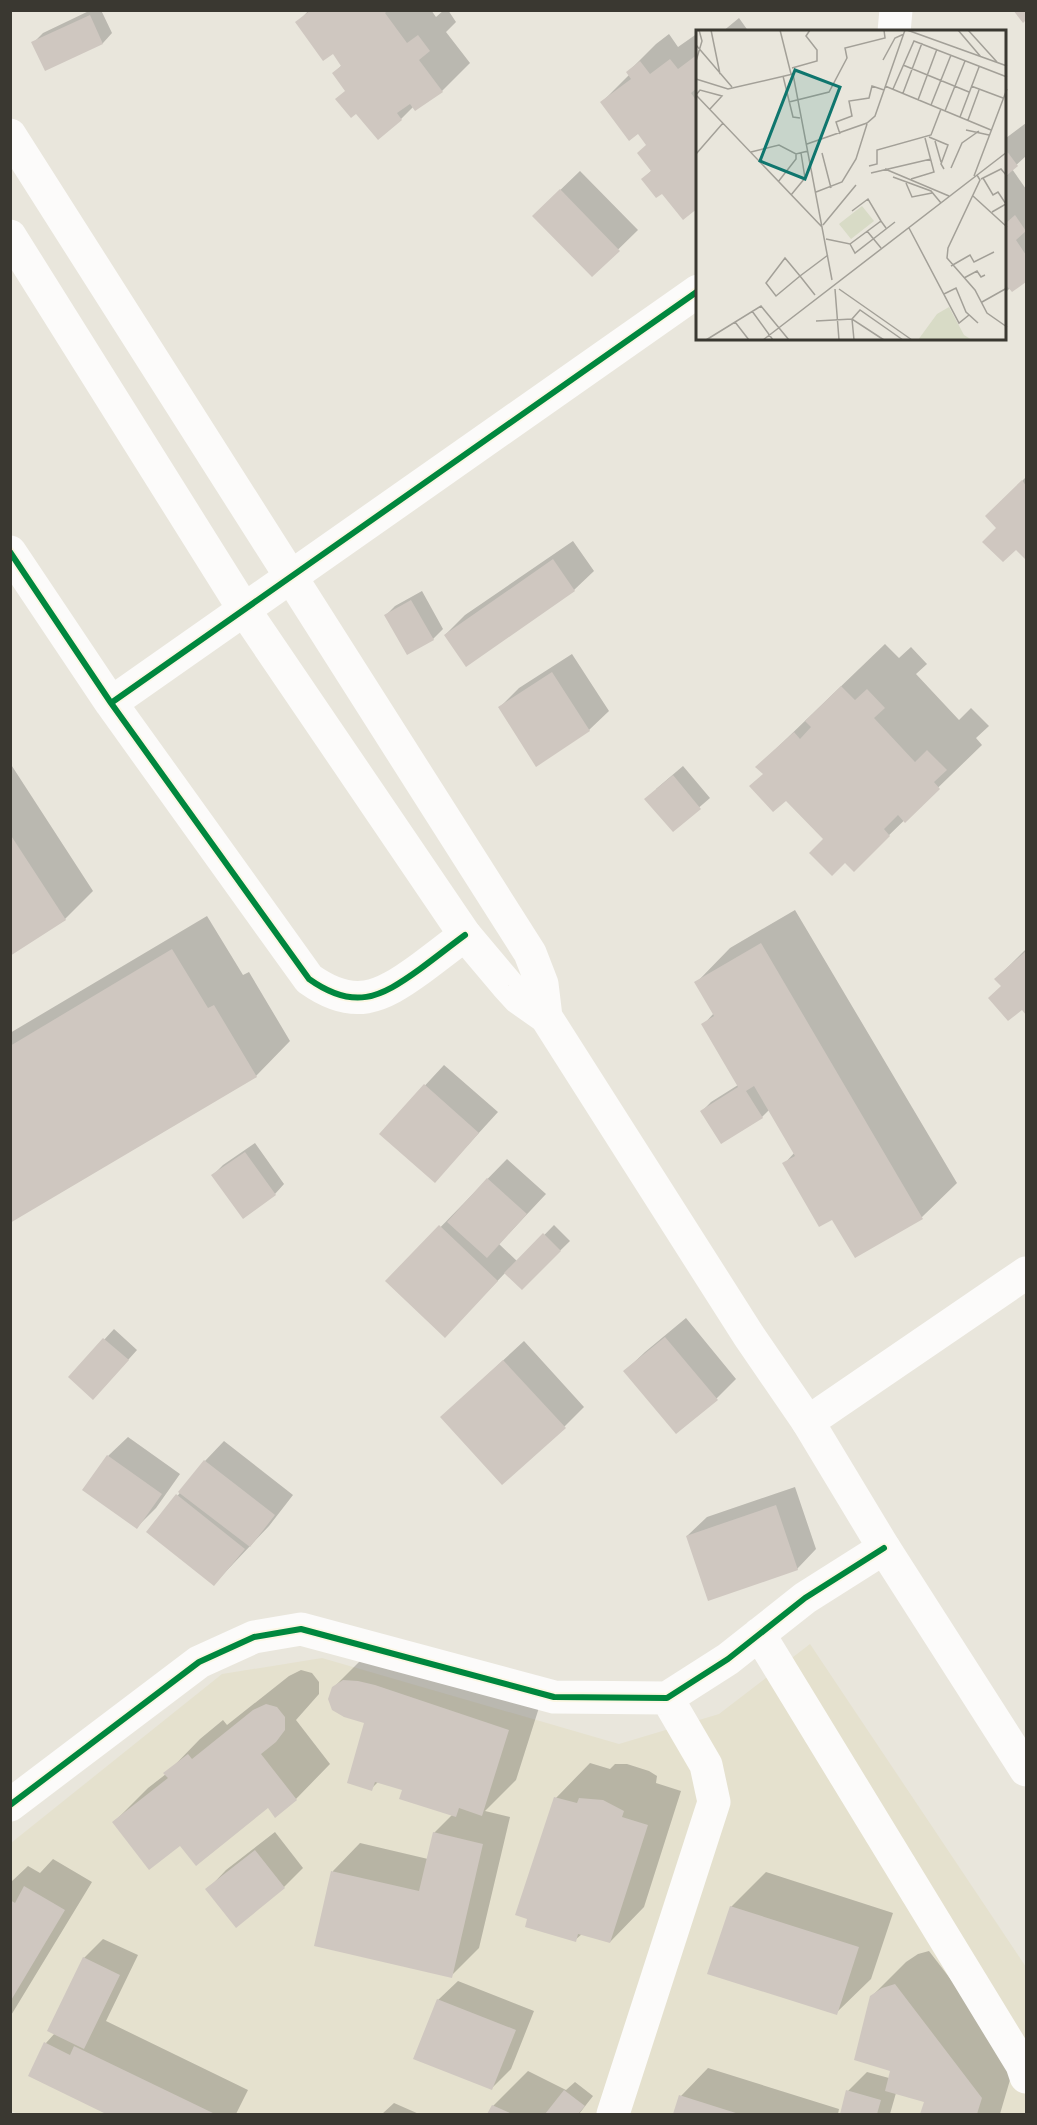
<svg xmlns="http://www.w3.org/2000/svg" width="1037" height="2125" font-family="'Alegreya Sans',sans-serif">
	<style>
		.built { fill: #e5e1ce }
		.shadow { fill: #0003 }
		.building { fill: #cfc7c0 }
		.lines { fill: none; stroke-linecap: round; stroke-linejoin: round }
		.minor { stroke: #fcfbfa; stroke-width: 33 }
		.primary { stroke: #fcfbfa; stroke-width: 33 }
		.cycleway-casing { stroke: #fcf7e4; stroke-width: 10 }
		.cycleway { stroke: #00873e; stroke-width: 6 }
		.inset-road { fill: none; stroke: #a3a098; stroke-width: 1.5 }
		.view { fill: #0f766e; fill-opacity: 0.15; stroke: #0f766e; stroke-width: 3 }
		.inset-edge { fill: none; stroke: #3a3831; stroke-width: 3 }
	</style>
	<rect width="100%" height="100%" fill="#e9e6dc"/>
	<path class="built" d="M810,1644L1026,1967V2114H18L11,2111V1843L222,1674L322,1658L619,1744L719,1714Z"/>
	<path class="shadow" d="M91,10H101L112,33L103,43L46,69L33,43L43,33Z
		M309,10H431L436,17L444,10H448L456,22L446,32L470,63L442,91L414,106L401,119L346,90L334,73L342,65L333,52L297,23Z
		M739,18L749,32H722Z
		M698,33V206L683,218L662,192L643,179L652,170L648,145L639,132L602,102L630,74L628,72L656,44L669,34L678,47Z
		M1026,123V156L1012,169L1026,189V280L1012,290L1011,287L1006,292V138Z
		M580,171L638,230L592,275L554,196Z
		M1026,477V558L987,516Z
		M573,541L594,571L574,590L445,635L465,615Z
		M422,591L443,629L433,639L386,615L395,606Z
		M885,644L899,658L911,647L927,664L916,674L959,720L971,708L989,726L976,738L982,745L854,869L757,767Z
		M572,654L609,711L589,730L500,707L519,688Z
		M10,763L93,891L65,919L10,954Z
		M683,766L710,798L673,830L656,789Z
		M795,910L957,1183L922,1217L855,1256L833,1218L784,1164L795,1152L770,1109L762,1117L722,1142L702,1111L711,1102L738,1085L703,1025L714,1013L696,983L730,948Z
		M207,916L243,975L249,972L290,1041L256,1076L10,1221V1033Z
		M1026,949V1013L996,979Z
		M444,1065L498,1112L435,1181L381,1133Z
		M255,1143L284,1184L275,1194L213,1175L223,1165Z
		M507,1159L546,1194L499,1244L518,1262L554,1225L570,1241L522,1288L506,1272L464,1316L388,1281Z
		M686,1318L736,1379L717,1398L676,1432L625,1371L645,1352Z
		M114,1329L137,1350L103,1388L70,1377Z
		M524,1341L584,1407L564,1427L442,1417Z
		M128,1437L180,1474L156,1508L137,1527L108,1456Z
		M224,1441L293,1495L269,1526L214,1584L149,1532L205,1461Z
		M795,1487L816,1549L797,1569L687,1536L707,1517Z
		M368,1653L543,1695L516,1780L485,1811L510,1817L479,1948L451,1976L316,1945L333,1871L360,1843L428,1859L434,1833L453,1814L404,1789L379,1781L371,1789L365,1722L333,1688Z
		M301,1670L312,1673L319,1682V1694L296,1720L330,1764L296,1799L268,1806L180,1844L114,1822L148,1788L166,1774L200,1739L223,1720L227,1725L289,1676Z
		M590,1763L610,1769L615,1764H627L649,1771L657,1776L656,1783L681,1791L644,1907L610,1942L582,1934L575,1940L556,1798Z
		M275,1832L303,1868L284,1887L207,1890L226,1870Z
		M53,1859L92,1882L10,2017V1883L28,1866L40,1873Z
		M766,1872L893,1913L871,1979L836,2013L731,1907Z
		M103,1939L138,1955L106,2021L248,2090L236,2114H109L30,2076L46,2043L55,2033L84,1958Z
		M929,1951L1015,2063L1000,2114H921L926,2101L896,2093L890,2114H842L848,2091L867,2072L889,2078L892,2070L871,1997L906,1962L918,1954Z
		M458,1981L534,2011L511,2069L492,2088L438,2000Z
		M708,2068L839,2109L838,2114H675L681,2096Z
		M528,2071L566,2090L575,2082L593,2096L579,2114H489L493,2106Z
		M394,2103L419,2114H382Z"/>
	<path class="building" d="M311,10H388L385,13L407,43L418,35L430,51L419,60L443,92L415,111L410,104L397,113L402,120L378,140L356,114L351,118L335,99L345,91L332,73L341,66L333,54L323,61L295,22Z
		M1013,10H1026V20L1023,23Z
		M90,15L103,44L45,71L31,42Z
		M698,54V87L691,93L698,103V208L683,220L662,194L656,198L641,179L651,171L637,153L646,145L638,134L629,141L600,102L631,79L626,72L640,61L650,74L670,59L678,69Z
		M1006,150L1018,166L1006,176Z
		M560,189L620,251L592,277L532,216Z
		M1015,215L1026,231L1016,240L1026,255V282L1012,292L1006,285V223Z
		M1022,480L1026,486V560L1016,550L1003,562L982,542L996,528L985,516Z
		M553,559L575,591L466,667L444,635Z
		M411,600L434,640L407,655L384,615Z
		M552,672L590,731L536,767L498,707Z
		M841,686L855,700L867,689L885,708L874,718L915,762L927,750L947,770L934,782L940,789L905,823L898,815L884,829L890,836L854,872L845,863L832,876L809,853L823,839L786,801L773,812L749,786L763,774L755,767L794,732L800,739L811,727L805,721Z
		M673,775L701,809L673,832L644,799Z
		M10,834L66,920L10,956Z
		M761,943L923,1219L855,1258L832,1220L819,1227L782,1163L795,1156L754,1086L746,1091L763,1118L721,1144L700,1111L738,1087L701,1024L714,1016L694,982Z
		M172,949L208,1008L214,1005L257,1077L10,1223V1046Z
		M1026,951V1015L1022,1010L1008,1021L988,998L1001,986L994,979Z
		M424,1084L479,1133L435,1183L379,1134Z
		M245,1152L276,1195L243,1219L211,1175Z
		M487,1178L527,1214L487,1258L447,1222Z
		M439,1225L498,1281L445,1338L385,1281Z
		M543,1233L561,1251L522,1290L504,1273Z
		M665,1337L718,1400L676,1434L623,1371Z
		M103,1338L129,1360L93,1400L68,1377Z
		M503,1360L566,1428L502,1485L440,1417Z
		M107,1455L162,1494L137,1529L82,1490Z
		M204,1460L275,1515L250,1547L178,1492Z
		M176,1494L245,1549L214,1586L146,1532Z
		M776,1505L798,1570L708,1601L686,1536Z
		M343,1680L358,1681L375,1685L509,1730L482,1816L459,1808L456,1817L399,1799L402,1790L375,1782L372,1791L347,1783L364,1723L344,1717L332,1710L328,1699L332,1687Z
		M266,1704L277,1707L285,1717V1730L276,1742L261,1754L297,1800L275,1818L268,1808L196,1866L180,1846L149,1870L112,1822L168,1778L163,1773L188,1754L192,1759L253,1710Z
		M554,1797L577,1803L579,1798L603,1800L624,1811L622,1817L648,1825L610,1943L578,1934L576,1942L525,1927L527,1919L515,1915Z
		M433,1832L483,1844L452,1978L314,1946L331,1871L419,1891Z
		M255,1850L285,1888L236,1928L205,1889Z
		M24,1886L65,1910L10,2002V1900L15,1903Z
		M730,1906L859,1947L837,2015L707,1974Z
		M83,1957L120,1975L84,2049L47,2031Z
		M895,1984L982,2098L977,2114H920L924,2102L885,2091L890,2071L854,2060L870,1996L882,1988Z
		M437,1999L516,2030L492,2090L413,2059Z
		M44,2042L70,2055L74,2046L215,2114H106L28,2076Z
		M564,2090L585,2106L578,2114H545Z
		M846,2090L881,2100L877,2114H840Z
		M679,2095L739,2114H673Z
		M492,2105L512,2114H487Z"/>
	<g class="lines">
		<path class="minor" d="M894,32L896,10
			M10,552L111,703L309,979C354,1011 380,998 420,969C435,958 450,946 465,935
			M111,703L698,291
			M808,1422L1026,1273
			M759,1634L1022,2065L1026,2077
			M10,1805L199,1662L254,1637L301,1629L554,1697L667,1698L728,1659L805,1598L884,1548
			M613,2114L714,1802L706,1765L667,1698"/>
		<path class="primary" d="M10,135L530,953L542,984L546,1017
			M10,236L245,611L465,935L508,986L519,998L546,1017L749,1336L808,1422L884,1548L1026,1770"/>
		<g class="cycleway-casing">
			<path id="cycleway" d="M10,552L111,703L309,979C354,1011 380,998 420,969C435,958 450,946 465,935
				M111,703L698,291
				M10,1805L199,1662L254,1637L301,1629L554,1697L667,1698L728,1659L805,1598L884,1548"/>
		</g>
		<use href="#cycleway" class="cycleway"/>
	</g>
	<g transform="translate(696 30)">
		<rect width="310" height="310" fill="#e9e6dc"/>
		<path d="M166,176L178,191L155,209L143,194ZM253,277L268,305L276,310H222L241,284Z" fill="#d8dbc6"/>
		<path class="inset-road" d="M15,0L24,44M84,0L95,44M211,0L311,36M262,0L285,27M272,0L301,32M0,15L36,57M187,30L199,8L208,4M0,31L6,11L3,0M207,35L273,62M96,38L121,31V20L110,6L114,0M97,44L136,250M87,46L97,87L104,88M0,49L32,59L97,44M189,56L295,100M275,56L307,68M197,59L218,11L311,47M207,63L226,13M0,65L126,197M0,65L4,60L26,66L14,79M222,70L241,19M93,72L133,62L151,28L149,18L189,8L188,0M235,75L255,25M249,81L269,31M264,87L283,37M272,90L283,60M270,100L293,105M144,104L140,92L156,86L153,71L173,68L176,56L188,60M233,107L252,115L245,134L248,139M239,111L245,132M111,114L171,93L179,86L209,0M55,122L83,115L100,124L112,121M126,123L135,158M0,124L27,93M173,136L181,134V120L235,105L245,79M255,138L266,113L283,101M189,139L253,166M175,143L235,129M281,145L284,150L252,218L251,228L279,260L291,283L311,297M278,146L311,59M197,147L235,161L245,173M287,148L297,165L302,162L310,174L296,182M215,149L238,142L229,108M285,149L305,139L311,146M82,152L100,129V124M210,153L216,167L236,163M120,162L146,152L160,129L171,94M95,165L109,148L105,123M277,166L311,197M156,181L172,169L185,191M127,195L160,155M213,198L263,293L273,285M171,201L185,218M130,209L154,214L185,191L190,198M154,214L159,223L199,192M255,236L274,225L278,232L298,222M268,248L281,241L285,247L289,245M139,259L143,310M143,259L216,310M248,264L260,258L270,282L282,293M119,265L104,246L89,228L70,253L80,266L104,246L132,225M286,272L311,258M56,281L77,310M120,291L156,289L188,310M39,292L53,310M10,310L65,276L93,310M67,310L311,122M158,310L156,289L164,280L207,310"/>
		<path class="view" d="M99,40L144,57L109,149L64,131Z"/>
		<rect width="310" height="310" class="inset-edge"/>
	</g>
	<rect width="1037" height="2125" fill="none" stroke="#3a3831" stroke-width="24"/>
</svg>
